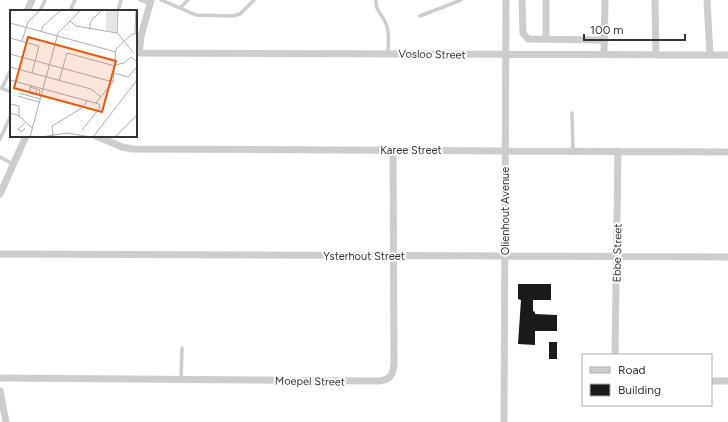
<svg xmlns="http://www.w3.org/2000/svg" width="728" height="422" font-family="Figtree,sans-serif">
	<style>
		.building { fill: #1a1a1a }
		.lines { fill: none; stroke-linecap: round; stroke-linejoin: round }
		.service { stroke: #cdcdcd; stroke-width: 3.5 }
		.minor { stroke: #cdcdcd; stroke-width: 7 }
		.labels { text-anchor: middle; stroke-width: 4; stroke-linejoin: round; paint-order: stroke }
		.street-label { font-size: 11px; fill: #333; stroke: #fff }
		.inset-river { fill: none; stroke: #d0dde8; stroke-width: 2 }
		.inset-road { fill: none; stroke: #adadad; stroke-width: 1 }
		.view { fill: #e8590c; fill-opacity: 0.15; stroke: #e8590c; stroke-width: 2 }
		.inset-edge { fill: none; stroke: #333; stroke-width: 2 }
	</style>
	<rect width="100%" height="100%" fill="#fff"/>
	<path class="building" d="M518,284H551V300H533V311L535,312V314L557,315V331H535V345L518,344L521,300L518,299Z
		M549,342H557V359H549Z"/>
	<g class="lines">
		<path class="service" d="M140,0L149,3
			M161,0L196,15L233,16L240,14L254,0
			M376,0C375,11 383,15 386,24C390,32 388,44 388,53
			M180,8L188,0
			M40,11L45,0
			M70,11L75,0
			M118,11L121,0
			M420,16L461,0
			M1,88L11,92
			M2,88L11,69
			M572,113L573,150
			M0,139L11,115
			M0,157L13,164
			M181,379L182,348"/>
		<path class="minor" d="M522,0L523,33L528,39L605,40
			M655,0L656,55
			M707,0L710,55
			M27,11L32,0
			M546,39V0
			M136,53L728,55
			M139,53L141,36L151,0
			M604,55L605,0
			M96,136L122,147L133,149L728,152
			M0,194L26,136
			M0,254L728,257
			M615,355L618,151
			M0,378L379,381C390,380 393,375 394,364L393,150
			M711,381H728
			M0,391L6,422
			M504,422L506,0"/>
	</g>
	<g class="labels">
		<g class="street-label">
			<text transform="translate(432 54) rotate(1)" y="4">Vosloo Street</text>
			<text x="411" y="154">Karee Street</text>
			<text transform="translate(505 211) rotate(-90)" y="4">Olienhout Avenue</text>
			<text transform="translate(617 253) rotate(-89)" y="4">Ebbe Street</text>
			<text x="364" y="260">Ysterhout Street</text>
			<text transform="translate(310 381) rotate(1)" y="4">Moepel Street</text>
		</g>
	</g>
	<g transform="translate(10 10)">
		<rect width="127" height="127" fill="#fff"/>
		<path d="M96,0H107L106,22L96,20Z" fill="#e2e8dd"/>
		<path class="inset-river" d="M105,127L127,105"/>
		<path class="inset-road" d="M60,11L66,16L107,23M0,13L106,42M79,19L81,11L92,0M31,22L33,16L51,0M107,23L124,43M107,23L108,0M125,24L126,0M0,28L29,36L22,63M12,31L18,12L30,0M0,44L103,72M105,55L114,53L121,47L127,52M0,57L81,79L91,87M104,63L118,67L127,57M0,70L89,94L90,98L72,120M49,71L57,43L105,56M21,75L19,83L25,85L27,79M20,77L30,80L29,86M9,83L30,89M8,86L29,92M86,93L103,72L106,39L122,24H126M1,94L9,96V107M0,103L9,106L22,118M15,118L11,122L8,119L15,113M43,126L42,116L72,98L77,91M20,127L48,23L71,0M31,127L57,123L81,127M50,127H68M83,127L127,70"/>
		<path class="view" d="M18,27L106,51L92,102L4,78Z"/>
		<rect width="127" height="127" class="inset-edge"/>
	</g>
	<rect x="582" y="354" width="130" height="52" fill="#ffffff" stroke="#adadad"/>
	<rect x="590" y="367" width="20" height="6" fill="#cdcdcd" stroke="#adadad"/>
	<text x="618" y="374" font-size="12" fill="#333333">Road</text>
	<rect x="590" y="384" width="20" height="12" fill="#1a1a1a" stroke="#adadad"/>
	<text x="618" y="394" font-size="12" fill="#333333">Building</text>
	<path d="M584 34v6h101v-6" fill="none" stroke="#333333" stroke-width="2"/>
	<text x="590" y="34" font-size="12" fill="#333333" stroke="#ffffff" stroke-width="3" paint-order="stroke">100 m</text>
</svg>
